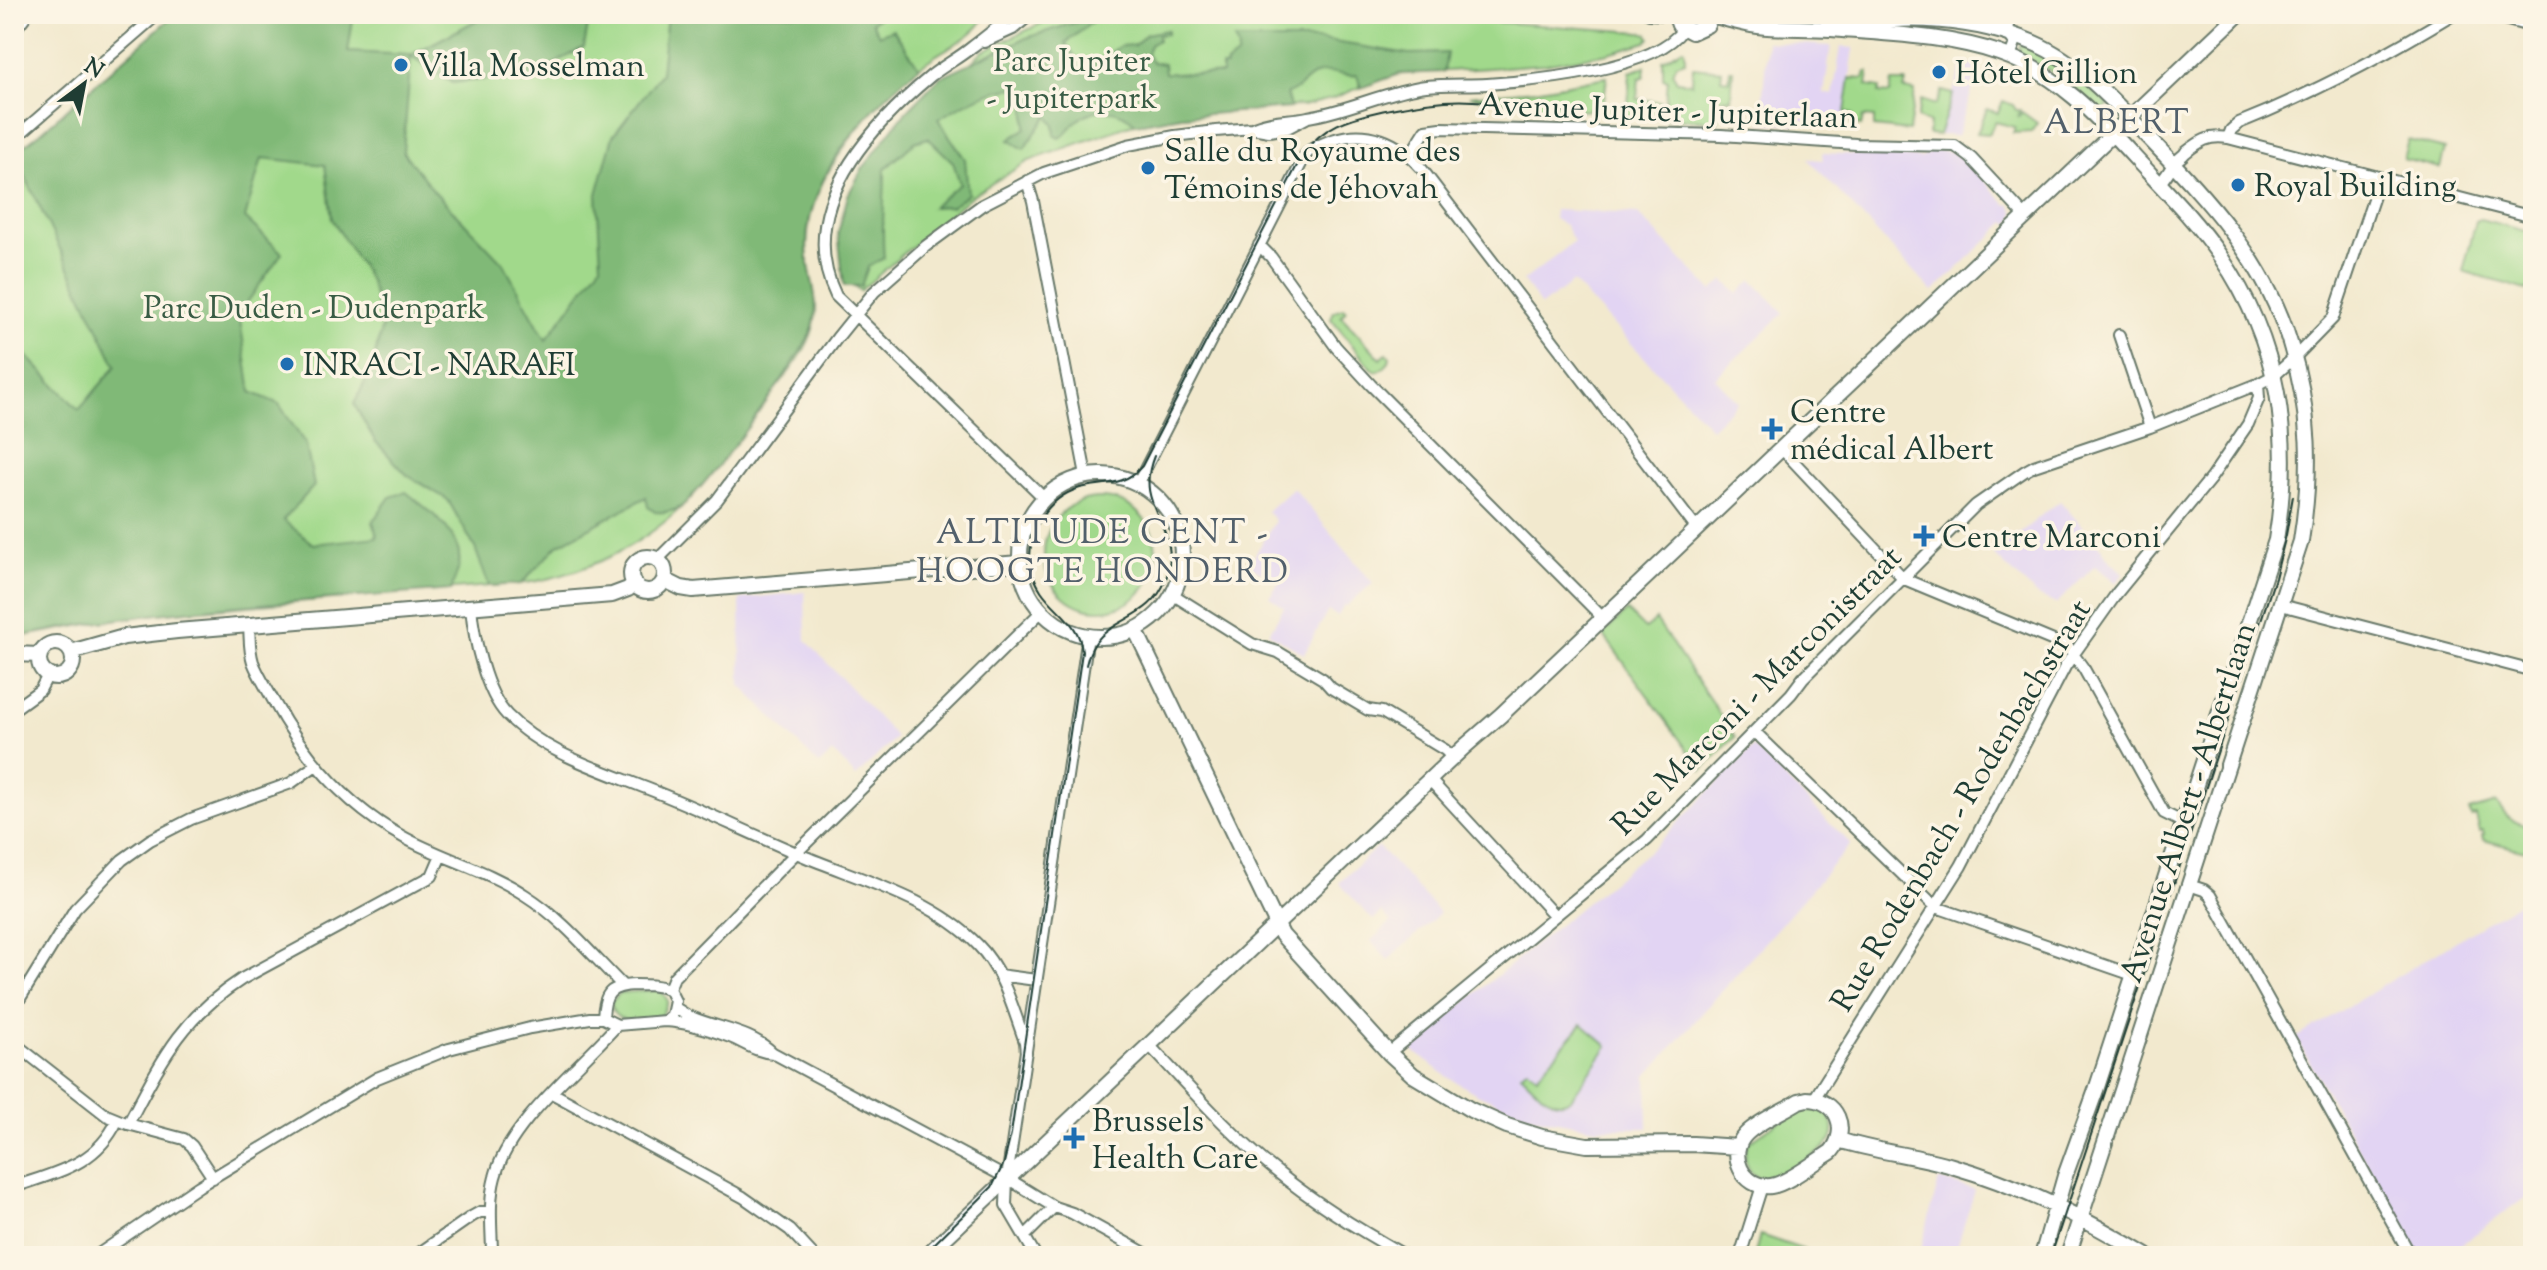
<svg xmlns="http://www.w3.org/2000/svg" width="2547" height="1270" font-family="'Sorts Mill Goudy',serif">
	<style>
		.built { fill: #e2d4f3 }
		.green { fill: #a1d98b; stroke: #608b60; stroke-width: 2 }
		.forest { fill: #80b977; stroke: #507b56; stroke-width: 2 }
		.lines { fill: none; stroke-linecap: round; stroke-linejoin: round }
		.street-casing { stroke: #69796a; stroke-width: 14 }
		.secondary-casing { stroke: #69796a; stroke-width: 18 }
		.street { stroke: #fff; stroke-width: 10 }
		.secondary { stroke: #fff; stroke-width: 14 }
		.tram { stroke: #1f3d34; stroke-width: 2 }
		.poi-dot { fill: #1f6fb2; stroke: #fcf5e5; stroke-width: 3 }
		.labels { text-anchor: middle; stroke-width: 7; stroke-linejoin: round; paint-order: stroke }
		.park-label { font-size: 32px; fill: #395c45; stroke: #fcf5e5 }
		.poi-label { font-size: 32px; fill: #1f3d34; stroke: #fcf5e5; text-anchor: start }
		.street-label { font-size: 32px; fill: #1f3d34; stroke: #fcf5e5 }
		.neighbourhood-label { font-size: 34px; letter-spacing: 2px; fill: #52606b; stroke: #fcf5e5 }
	</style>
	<rect width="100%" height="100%" fill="#fcf5e5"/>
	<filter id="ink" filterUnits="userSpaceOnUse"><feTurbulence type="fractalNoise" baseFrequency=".0125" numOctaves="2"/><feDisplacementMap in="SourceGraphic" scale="16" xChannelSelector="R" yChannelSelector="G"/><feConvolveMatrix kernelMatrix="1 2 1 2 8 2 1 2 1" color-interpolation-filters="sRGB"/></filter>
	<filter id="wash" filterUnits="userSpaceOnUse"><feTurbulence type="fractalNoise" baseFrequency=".006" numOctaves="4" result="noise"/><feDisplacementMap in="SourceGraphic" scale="32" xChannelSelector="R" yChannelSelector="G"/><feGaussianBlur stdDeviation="1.8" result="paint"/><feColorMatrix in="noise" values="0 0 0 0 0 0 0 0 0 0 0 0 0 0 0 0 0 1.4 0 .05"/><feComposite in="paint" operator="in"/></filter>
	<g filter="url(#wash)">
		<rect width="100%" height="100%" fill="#f2e9ce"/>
		<path class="built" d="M1767,42L1831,46L1824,93L1833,95L1841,47L1854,48L1843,127L1819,126V122L1800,120L1799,125L1761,123Z
			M1963,62L1980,67L1957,136L1939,135Z
			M1930,150L1948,151L1959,154L2007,205L2010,204L2014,212L2013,220L2009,224L2006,222L1933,292L1808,159L1823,160L1822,153L1922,158Z
			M1555,210L1638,214L1712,291L1724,280L1738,294L1752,280L1784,313L1715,378L1738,402L1711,428L1573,282L1541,306L1523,281L1574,242L1565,225L1554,219Z
			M1293,488L1373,583L1346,606L1344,605L1338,616L1328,611L1304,654L1269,633L1284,607L1270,597L1279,582L1249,565L1275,521L1267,511Z
			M2060,501L2101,548L2108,559L2123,573L2117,583L2095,566L2056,604L2038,596L1993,554Z
			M805,592L806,640L896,737L856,777L833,752L819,765L741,685L740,599Z
			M1753,747L1851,844L1647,1076L1648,1128H1596L1530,1116L1477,1094L1449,1078L1409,1048L1654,847Z
			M1378,846L1440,913L1388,960L1371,941L1391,922L1382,912L1373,920L1339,883Z
			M2525,899L2533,901V1192L2445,1256H2419L2296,1038Z
			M1939,1180L1975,1190L1954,1256H1919Z"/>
		<path class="green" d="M175,14H985C981,33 950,46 935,56C894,83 861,120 835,161C816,189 804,224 808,259C811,281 819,302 814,325C807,355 780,382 762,406C742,432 724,459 703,484C658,538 595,572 526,583L164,613L100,622L14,638V153L39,134Z
			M1061,14H1379L1641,32L1648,34L1650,38L1646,42L1609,53L1545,64L1391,75L1331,99L1303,106L1181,116L1130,125L1029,161L971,196L860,291L853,284L856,198L911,121L983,51Z
			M2022,44L2060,63L2109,105L2102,112L2062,78L2020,54L2019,46Z
			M1683,48L1685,50V61L1676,64L1673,74L1677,81L1692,83L1693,67L1722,70L1721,79L1729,80L1730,70H1733L1731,99L1720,98L1718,121L1637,117L1596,112V109L1589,108L1586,111L1469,96L1535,90L1607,77L1603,107L1628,109L1630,72L1645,67L1644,77L1639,78L1637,99L1666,102L1668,80L1663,78V60Z
			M1866,72H1869L1867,86L1880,88L1879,93L1890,94L1892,82H1906L1904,89L1915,91L1909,131L1874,127V118L1863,117L1861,126L1851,124L1853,115L1845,112L1850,78L1864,79Z
			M1942,91L1953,94L1939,135L1928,134L1929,123L1917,118L1921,100L1936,105Z
			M2003,101L2013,105L2016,110H2020L2018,117L2022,112L2037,123L2031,132L2013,133L2015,127L1995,122L1989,134L1977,133L1987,109L1998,113Z
			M2408,140L2445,149L2440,168L2403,159Z
			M2480,219L2533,233V292L2463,271L2476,221Z
			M1343,308L1346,310L1341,316L1381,359L1387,353L1390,357C1389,365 1384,368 1377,371L1370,367L1331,319L1334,311Z
			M1044 554a56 56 0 1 1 112 0a56 56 0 1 1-112 0Z
			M1627,611L1645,629L1656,620L1735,737L1702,770L1603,634Z
			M2497,803C2504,817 2517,826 2533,826V853L2483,840L2482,836L2484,835L2483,831L2480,832L2476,816L2471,817L2469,811Z
			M657,990L662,992L668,1001L662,1015L657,1018C640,1019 612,1027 611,1003L619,993Z
			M1582,1024L1608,1046L1571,1099C1552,1111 1534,1086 1521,1074L1527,1068L1537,1076Z
			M1807,1106C1818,1107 1828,1110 1832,1122C1834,1128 1834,1134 1831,1140C1825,1150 1784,1176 1773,1179C1750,1183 1739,1159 1749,1142L1799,1108Z
			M1760,1235L1804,1250L1803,1256H1754Z"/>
		<path class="forest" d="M175,14H350L353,19L348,52L411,55L475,21L495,14H590L584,47L536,74L452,83L411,56L403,152L435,192L503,263L546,340L601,265L597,194L613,136L661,73L667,14H902L889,18L884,14L872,22L879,35L893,29L919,67C879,100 835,145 817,195C809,215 805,239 808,261C812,283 820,305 813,327C806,352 699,498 679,508C671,512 663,513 655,512L648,507L646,497L558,545L521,584L489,586L475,548L448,500L407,475L375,441L354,404L372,368L382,326L370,281L332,219L325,165L262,158L245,218L282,253L239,314L251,392L279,404L306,445L314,486L283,520L313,544L377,537L373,521L390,497L406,492C428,510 464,533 459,566C457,574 454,582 451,590C305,602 157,606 14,638V338L24,353L79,410L116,366L14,153L39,134Z
			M1102,14L1066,43L1076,58L1092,65L1120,46L1135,45L1146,34L1167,30V34L1158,35V40L1150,45L1147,54L1152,62L1164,64L1165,73L1222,74V67H1226L1227,63L1237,56L1238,48L1234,40H1321L1409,54L1447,53L1444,72L1399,74L1361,88L1357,75C1344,78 1332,69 1319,73C1305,77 1300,91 1287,94L1290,108L1181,116L1136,124C1120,108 1096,105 1078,120C1071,125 1068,133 1060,138L1055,136L1054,125L1048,115L1024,149L1009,140L1026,128V106L1018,88C989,88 962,105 938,119L965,159L968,194L952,206L932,207L960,184L953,162L928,138L915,142L885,169C885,200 881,227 884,258L868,267L861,286H844L838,233L848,195L861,171L904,114L940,77L1023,39Z"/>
	</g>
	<g filter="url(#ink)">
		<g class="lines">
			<g class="street-casing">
				<path id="street" d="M1016,14C1000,24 987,36 972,47C960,57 945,65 932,75C868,128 794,209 836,296L1043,497
					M1649,14L1675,15
					M2486,14L2533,27
					M14,31L27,14
					M984,42L1013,29L1031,14
					M2006,56L2012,51L2015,43L2008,34L2010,14
					M1254,127C1272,119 1289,121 1308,117C1348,111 1386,91 1426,86C1446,84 1467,85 1487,84C1535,81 1656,70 1683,29
					M2228,138L2231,130L2239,123C2314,93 2384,56 2453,14
					M14,139L158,14
					M1410,155L1426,130L1441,128L1721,135L1856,144L1955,146L1971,158L2025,216
					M1027,181L1033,201L1086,475
					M2159,184C2167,176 2169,170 2175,162C2176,161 2184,155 2185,153C2200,141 2208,135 2228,138L2533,217
					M1259,245L1271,257L1336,347L1371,385L1602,617
					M2119,335L2150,427
					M1781,448L1904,579L2068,647L2084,669L2164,813L2184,823
					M1138,483L1305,156C1311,147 1322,144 1332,140C1367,128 1398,141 1421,168L1696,528
					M658,559L717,500L837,338L874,292L926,246L982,205L1044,173L1128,145L1175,136L1216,131L1252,128L1269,131L1287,128L1308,117
					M1172,594L1252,644L1278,652L1323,679L1331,688L1368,710L1382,712L1445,750L1453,758
					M2281,605L2533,671
					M471,607C474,639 485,692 507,715C543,752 598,769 646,788C698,808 749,833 801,855C861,880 932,898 978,945C1003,970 1013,1009 1025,1042L1026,1053
					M249,626C250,638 249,650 253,662C258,675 266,687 273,700C304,757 347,807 405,838C444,859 487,870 525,895C563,919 591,954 622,985
					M14,709L40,690L48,675
					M1755,732L1936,907L2133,975
					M1430,780L1555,916
					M2189,885L2204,890L2210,895L2411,1256
					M999,975L1036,980
					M669,989L674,977L785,864L1042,611
					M14,1008L75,909L122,860L150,840L191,819L291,783L316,765
					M675,1008C680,1010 685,1015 691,1017C719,1029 750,1031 773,1053L1007,1178L1054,1207L1072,1213L1150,1256
					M665,1021C687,1022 709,1029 730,1037C745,1043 756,1052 773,1053
					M14,1043L106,1115L128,1124L184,1139L192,1146L213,1178
					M1149,1045C1190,1088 1230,1134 1276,1171C1316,1204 1361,1231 1406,1256
					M1389,1053L1647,840L1791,694L1803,678L1976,505L2025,471L2034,466L2150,427L2258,384L2275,375L2294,358L2333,318L2380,178
					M552,1093L743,1197L790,1230L814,1256
					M1814,1099L1961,866L2066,665L2117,593L2211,478L2248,424L2259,398L2258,384
					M128,1124C161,1062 180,1019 242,979L432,876L441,855
					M14,1187C57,1172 96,1165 117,1121
					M1025,1236L1054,1207
					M96,1256L199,1186L377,1078L449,1049L530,1028L590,1018H603L617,1025L665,1021L672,1015L675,1001L669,989C657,985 647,985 635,985C610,986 604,993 603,1018
					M415,1256L471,1217L480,1212H490
					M492,1256C492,1229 488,1203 495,1177C508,1124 581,1066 617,1025
					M1036,1256L1006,1205L1007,1178L1088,636
					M1740,1256L1762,1186"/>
			</g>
			<g class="secondary-casing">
				<path id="secondary" d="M1675,14L1679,25L1692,32L1707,25L1711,14
					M1711,15C1727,19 1742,24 1758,26C1782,29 1807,27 1831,29C1887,34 1946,35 1999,53C2056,72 2098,117 2137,160C2166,191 2196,221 2220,256C2280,343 2293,438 2276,540L2096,1090L2065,1176L2042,1256
					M1843,27C1904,13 1977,19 2034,43C2078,62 2114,101 2146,135C2205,197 2265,259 2290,343C2311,410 2312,472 2301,541L2068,1256
					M1020 556a81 81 0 1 1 162 0a81 81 0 1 1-162 0Z
					M631 574a17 17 0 1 1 34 0a17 17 0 1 1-34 0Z
					M665,580L681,588L693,590L1019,563
					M1135,629L1282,935L1389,1053L1413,1075L1471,1110L1507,1126L1542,1137L1587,1145L1693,1144L1738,1147
					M39 660a17 17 0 1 1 34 0a17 17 0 1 1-34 0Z
					M71,652L124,637L177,631L612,595L628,589L634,584
					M14,654L40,655
					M1807,1099C1837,1099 1850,1129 1831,1152C1816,1161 1787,1184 1771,1186C1743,1189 1726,1154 1746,1134C1760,1120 1782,1112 1799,1101Z
					M1839,1140C1876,1152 1915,1155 1952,1166C2022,1186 2085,1218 2147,1256
					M926,1256L1463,748L1501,715L2239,14"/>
			</g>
			<use href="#street" class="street"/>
			<use href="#secondary" class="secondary"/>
			<path class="tram" d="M1086,665C1096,614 1149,627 1166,579C1184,525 1132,510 1154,456
				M922,1256L992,1187L1004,1163L1011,1134L1082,652C1080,613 1037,608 1031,564C1026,530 1048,498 1080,488C1104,482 1124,487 1142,466L1303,154C1322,126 1349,118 1381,111C1412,105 1442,99 1473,101C1510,103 1547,110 1584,115
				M2051,1256L2275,578L2286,535L2293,496"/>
		</g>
	</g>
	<g class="poi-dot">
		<circle cx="401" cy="65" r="8"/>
		<circle cx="1939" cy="72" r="8"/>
		<circle cx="1148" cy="168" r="8"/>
		<circle cx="2238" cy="185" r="8"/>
		<circle cx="287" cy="364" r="8"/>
		<path d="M1768 417h8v8h8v8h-8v8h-8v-8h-8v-8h8z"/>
		<path d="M1920 524h8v8h8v8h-8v8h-8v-8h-8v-8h8z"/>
		<path d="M1070 1126h8v8h8v8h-8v8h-8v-8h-8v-8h8z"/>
	</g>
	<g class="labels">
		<g class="park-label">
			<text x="1072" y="71">Parc Jupiter<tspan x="1072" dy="37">- Jupiterpark</tspan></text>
			<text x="314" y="318">Parc Duden - Dudenpark</text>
		</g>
		<g class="poi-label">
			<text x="417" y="76">Villa Mosselman</text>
			<text x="1955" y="83">Hôtel Gillion</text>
			<text x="1164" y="161">Salle du Royaume des<tspan x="1164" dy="37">Témoins de Jéhovah</tspan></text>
			<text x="2254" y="196">Royal Building</text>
			<text x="303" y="375">INRACI - NARAFI</text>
			<text x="1790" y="422">Centre<tspan x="1790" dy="37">médical Albert</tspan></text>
			<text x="1942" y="547">Centre Marconi</text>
			<text x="1092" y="1131">Brussels<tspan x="1092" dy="37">Health Care</tspan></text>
		</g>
		<g class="street-label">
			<text transform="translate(1668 110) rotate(2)" y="11">Avenue Jupiter - Jupiterlaan</text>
			<text transform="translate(1756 690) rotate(-45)" y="11">Rue Marconi - Marconistraat</text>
			<text transform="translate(2187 802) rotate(-72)" y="11">Avenue Albert - Albertlaan</text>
			<text transform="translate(1960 805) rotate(-59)" y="11">Rue Rodenbach - Rodenbachstraat</text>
		</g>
		<g class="neighbourhood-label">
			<text x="2117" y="133">ALBERT</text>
			<text x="1103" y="543">ALTITUDE CENT -<tspan x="1103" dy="39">HOOGTE HONDERD</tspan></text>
		</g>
	</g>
	<rect width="2547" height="1270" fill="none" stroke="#fcf5e5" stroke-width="48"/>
	<g transform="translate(84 84) rotate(32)" stroke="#fcf5e5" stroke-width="6" paint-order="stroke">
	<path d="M0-6L14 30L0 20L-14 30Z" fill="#1f3d34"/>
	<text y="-12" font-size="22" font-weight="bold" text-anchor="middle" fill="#1f3d34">N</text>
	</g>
</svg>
